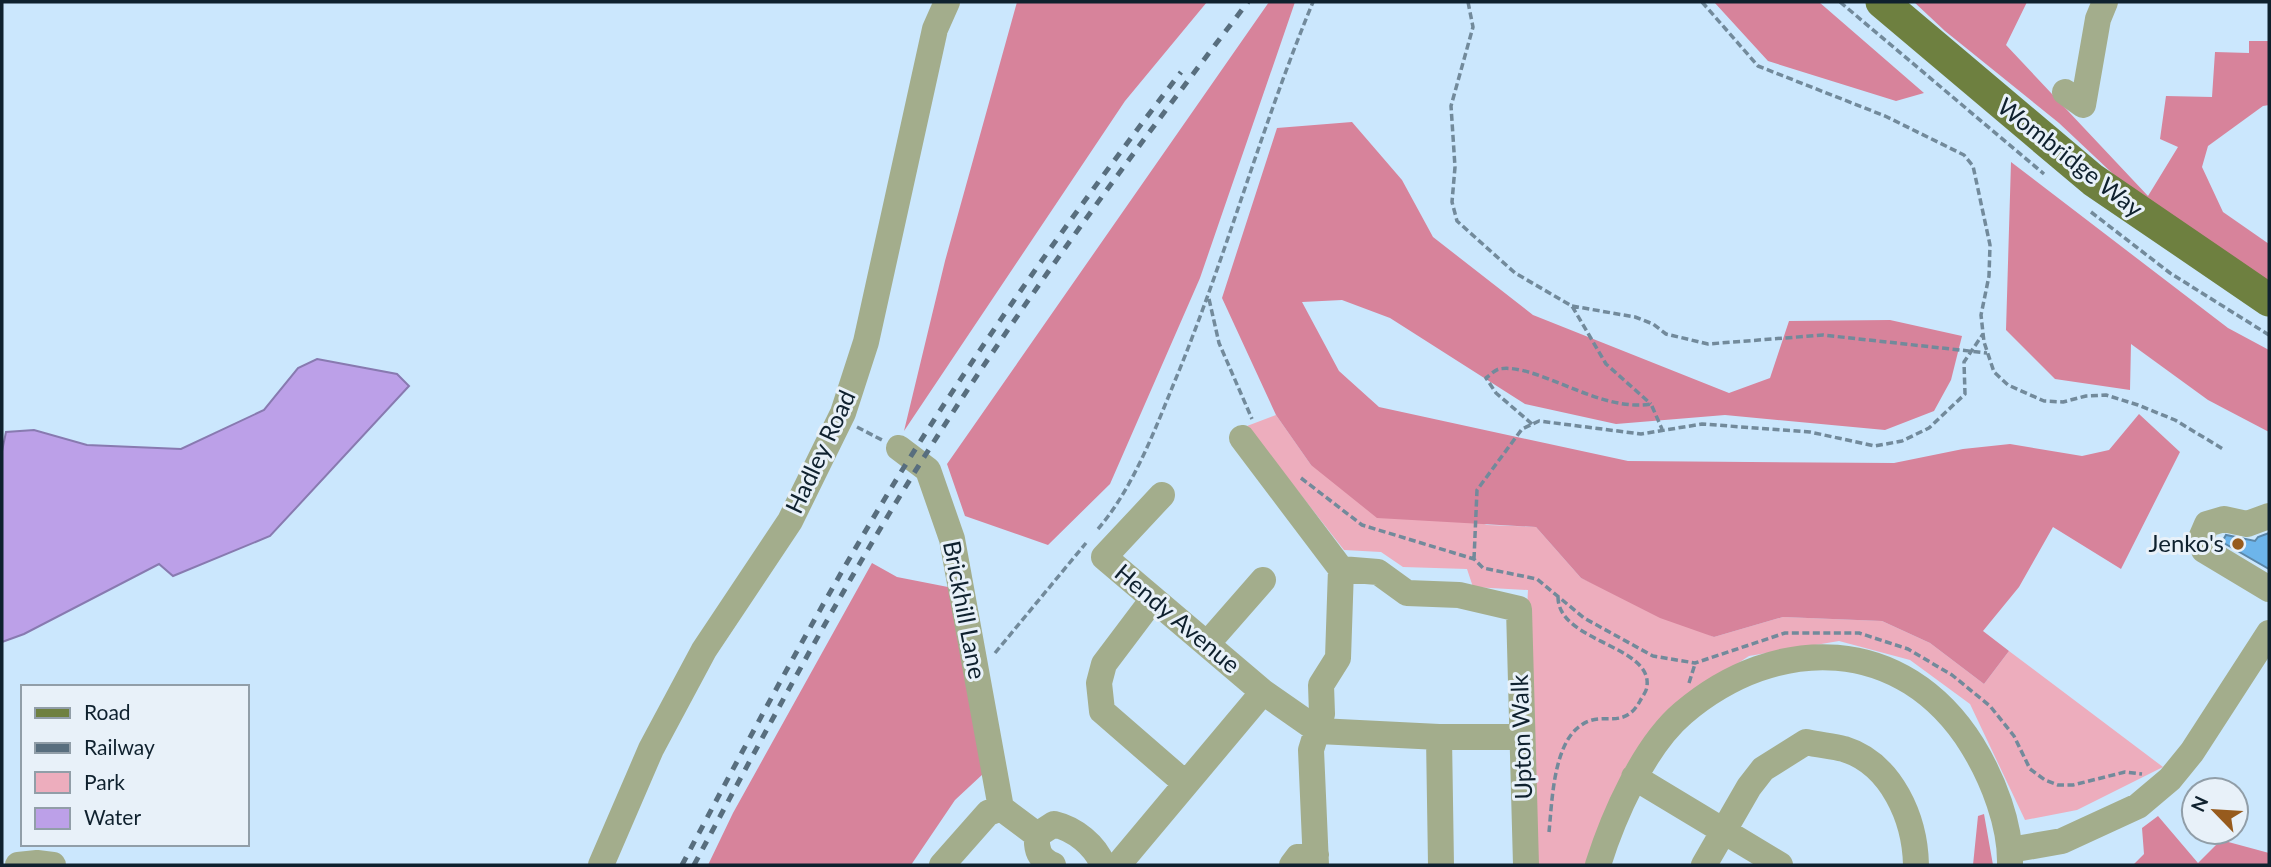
<svg xmlns="http://www.w3.org/2000/svg" width="2271" height="867" font-family="Lato,sans-serif">
	<style>
		.green { fill: #edadbd }
		.forest { fill: #d7839b }
		.water { fill: #bca0e8; stroke: #887ab0; stroke-width: 2 }
		.building { fill: #6db5eb; stroke: #5b87a8; stroke-width: 2 }
		.lines { fill: none; stroke-linecap: round; stroke-linejoin: round }
		.path { stroke: #728a9b; stroke-width: 3.5; stroke-dasharray: 7 3.5; stroke-linecap: butt }
		.minor { stroke: #a3ad8c; stroke-width: 26 }
		.major { stroke: #6e8040; stroke-width: 33 }
		.rail { stroke: #586e7e; stroke-width: 5; stroke-dasharray: 9 9; stroke-linecap: butt }
		.poi-dot { fill: #975b1d; stroke: #e8f1f9; stroke-width: 2.5 }
		.labels { text-anchor: middle; stroke-width: 6; stroke-linejoin: round; paint-order: stroke }
		.street-label { font-size: 24px; fill: #0f212e; stroke: #e8f1f9 }
		.poi-label { font-size: 24px; fill: #0f212e; stroke: #e8f1f9; text-anchor: end }
	</style>
	<rect width="100%" height="100%" fill="#cbe7fd"/>
	<path class="green" d="M1276,415L1311,465L1487,525L1536,527L1581,578L1714,637L1783,617L1882,621L1930,643L1984,684L2009,651L2163,767L2077,810L2025,820L1970,704L1910,660L1839,641L1749,656L1672,706L1627,765L1586,865H1533L1526,627L1528,590L1473,587L1467,569L1403,567L1381,552L1344,550L1247,426Z"/>
	<path class="forest" d="M1017,2H1207L1125,101L904,431L945,261Z
		M1269,2H1295L1200,278L1110,484L1048,545L965,516L947,464Z
		M1714,2H1819L1924,93L1896,101L1768,61Z
		M1914,2H2027L2006,45L2148,196L2178,147L2160,139L2166,96L2212,97L2215,52L2249,53V41H2269V105L2263,106L2208,146L2202,167L2223,212L2269,244V285L2146,205L2059,123L1945,31Z
		M1352,122L1402,180L1433,237L1533,315L1729,393L1770,378L1789,321L1890,320L1962,336L1951,380L1934,411L1885,430L1725,415L1616,424L1525,404L1390,318L1342,300L1302,302L1339,371L1379,407L1628,461L1894,463L1963,449L2010,444L2082,456L2109,450L2139,414L2180,452L2121,569L2053,527L2019,587L1983,631L2009,651L1984,684L1930,643L1882,621L1783,617L1714,637L1660,618L1581,578L1536,527L1377,518L1311,465L1276,415L1222,298L1277,128Z
		M2011,162L2228,328L2269,350V432L2208,400L2131,344L2130,390L2055,379L2006,330Z
		M872,563L897,577L953,588L984,773L955,800L911,865H708L733,813Z
		M1984,814L1993,865H1973L1978,816Z
		M2158,816L2198,863L2221,840L2269,853V865H2133L2144,854L2142,828Z"/>
	<path class="water" d="M317,359L397,374L409,386L270,536L173,576L159,564L24,634L2,642V451L6,432L34,430L87,445L181,449L264,410L298,368Z"/>
	<path class="building" d="M2269,533V569L2222,542L2226,535L2255,541L2258,537Z"/>
	<g class="lines">
		<path class="path" d="M1468,2L1473,27L1451,106L1455,167L1452,202L1457,221L1515,273L1572,306L1606,364L1651,404
			M1702,2L1758,66L1885,116L1964,155L1973,166L1990,245L1989,276L1981,315L1984,342L1994,372L2008,385L2044,401L2063,402L2086,396L2106,395L2138,405L2175,420L2223,449
			M1840,2L2044,174
			M2091,212L2170,273L2269,335
			M1209,299L1219,343L1252,419
			M1572,306L1635,317L1653,324L1666,334L1708,344L1823,335L1987,353
			M1532,424L1496,393L1486,378C1490,375 1495,370 1499,369C1536,362 1599,413 1651,404L1662,429
			M857,427L882,440
			M1301,478L1362,525L1474,559L1483,568L1537,579L1584,618L1653,656L1695,663L1785,633H1859L1908,649L1952,675L1990,706L2014,736L2030,769L2045,780L2058,785H2073L2125,772L2142,774
			M1098,529C1133,488 1154,432 1174,383C1226,258 1261,127 1313,2
			M1474,559L1477,490L1522,429L1539,421L1641,434L1702,424L1810,432L1875,446L1902,441L1929,428L1965,394L1964,362L1983,334
			M995,653L1086,543
			M1689,683L1695,664
			M1549,832C1552,803 1553,745 1580,726C1602,709 1623,732 1640,701C1642,697 1647,691 1647,686C1652,645 1558,642 1558,597"/>
		<path class="minor" d="M2065,92L2083,105L2098,19L2105,2
			M1242,438L1341,569L1338,658L1321,685L1322,714L1311,750L1316,865
			M899,448L928,470L952,539L1001,808L1037,835
			M1162,495L1104,557L1263,692L1319,731
			M2269,516L2247,524L2224,519L2207,524L2201,538L2204,550L2269,589
			M1341,569L1378,572L1407,593L1459,595L1519,609L1526,865
			M1153,599L1104,664L1099,683L1102,711L1186,784
			M1207,644L1263,580
			M1319,731L1439,737H1522
			M1439,737L1441,865
			M1634,777L1780,865
			M2010,850L2062,841L2138,806L2170,779L2192,752L2269,633
			M18,865L37,863L53,865
			M601,865L651,749L704,650L790,521L843,413L866,342L935,29L947,2
			M942,865L988,813L1001,808
			M1053,865C1039,859 1036,850 1037,835L1054,824C1075,829 1095,845 1103,865
			M1118,865L1263,692
			M1292,865L1298,857L1316,855
			M1598,865C1613,817 1644,746 1683,713C1777,633 1903,635 1972,745C1993,779 2011,825 2010,865
			M1704,865L1749,787L1763,769L1806,742C1819,745 1832,746 1844,749C1892,764 1915,819 1916,865"/>
		<path class="major" d="M1882,2L2093,180L2269,300"/>
		<path class="rail" d="M682,865C752,733 823,599 901,472C987,334 1082,201 1181,72
			M694,865C768,727 842,587 926,454C1025,298 1135,149 1248,2"/>
	</g>
	<circle class="poi-dot" cx="2238" cy="544" r="7"/>
	<g class="labels">
		<g class="street-label">
			<text transform="translate(2070 158) rotate(38)" y="8">Wombridge Way</text>
			<text transform="translate(821 452) rotate(-65)" y="8">Hadley Road</text>
			<text transform="translate(964 610) rotate(79)" y="8">Brickhill Lane</text>
			<text transform="translate(1177 619) rotate(40)" y="8">Hendy Avenue</text>
			<text transform="translate(1522 737) rotate(-92)" y="8">Upton Walk</text>
		</g>
		<g class="poi-label">
			<text x="2224" y="552">Jenko's</text>
		</g>
	</g>
	<rect width="2271" height="867" fill="none" stroke="#0f212e" stroke-width="7"/>
	<rect x="21" y="685" width="228" height="161" fill="#e8f1f9" stroke="#919ea8" stroke-width="2"/>
	<rect x="35" y="708" width="35" height="10" fill="#6e8040" stroke="#919ea8" stroke-width="2"/>
	<text x="84" y="720" font-size="21" fill="#0f212e">Road</text>
	<rect x="35" y="743" width="35" height="10" fill="#586e7e" stroke="#919ea8" stroke-width="2"/>
	<text x="84" y="755" font-size="21" fill="#0f212e">Railway</text>
	<rect x="35" y="772" width="35" height="21" fill="#edadbd" stroke="#919ea8" stroke-width="2"/>
	<text x="84" y="790" font-size="21" fill="#0f212e">Park</text>
	<rect x="35" y="808" width="35" height="21" fill="#bca0e8" stroke="#919ea8" stroke-width="2"/>
	<text x="84" y="825" font-size="21" fill="#0f212e">Water</text>
	<g transform="translate(2215 811) rotate(295)"><circle r="33" fill="#e8f1f9" stroke="#919ea8" stroke-width="2"/>
	<path d="M0-5L12 26L0 18L-12 26Z" fill="#975b1d"/>
	<text y="-10" font-size="19" font-weight="bold" text-anchor="middle" fill="#0f212e">N</text>
	</g>
</svg>
